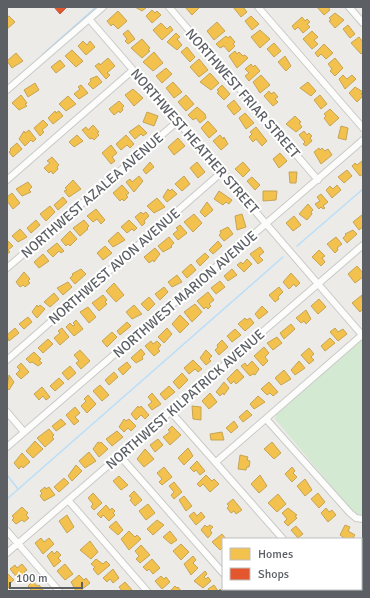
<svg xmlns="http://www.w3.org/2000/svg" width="370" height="598" font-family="Signika,sans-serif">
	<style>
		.green { fill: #d4e9d1 }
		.homes { fill: #f2c14e; stroke: #c5a455 }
		.shops { fill: #e4572e; stroke: #bb5a3e }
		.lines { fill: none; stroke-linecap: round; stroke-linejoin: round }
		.stream { stroke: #badef8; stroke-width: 1.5 }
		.minor-casing { stroke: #c9c9c9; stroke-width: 8 }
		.minor { stroke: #fcfcfb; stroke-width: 6 }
		.labels { text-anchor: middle; stroke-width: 4; stroke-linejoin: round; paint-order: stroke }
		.street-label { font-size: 14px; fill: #5c6065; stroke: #fff }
	</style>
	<rect width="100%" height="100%" fill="#ecebe7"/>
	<path class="green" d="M360,340L363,341V517L353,512L275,419L276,414Z"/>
	<path class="homes" d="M135,7H147L142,11Z
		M185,7H200L192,15Z
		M233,7H243L247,12L241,17Z
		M317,7H328L330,10L324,15Z
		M152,10L155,13L157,11L161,15L152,23L146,16Z
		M118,11L127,21L118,29L113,24L111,26L107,21Z
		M335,13L344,20L335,28L329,21L331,20L329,18Z
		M9,16L15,22L7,29V17Z
		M251,16L259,24L252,30L245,21Z
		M302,17L305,21L307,19L310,22L307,24L310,27L303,33L298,27L295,30L292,26Z
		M217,22L225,31L214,40L207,31Z
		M161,23L167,29L170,26L173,30L162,40L153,30Z
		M348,25L355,34L350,38L343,29Z
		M128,30L135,39L128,44L125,41L127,39L123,34Z
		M260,30L270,39L260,48L251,37Z
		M312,31L318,37L314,40L318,44L312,49L303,39Z
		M176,33L180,37L177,39L182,45L177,50L167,42Z
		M226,36L228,38L230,36L235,42L233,44L235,46L229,52L224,46L220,48L216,44Z
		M359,37L363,42V52L361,54L351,43Z
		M142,39L150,48L148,50L150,51L142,58L131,48Z
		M83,41L87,45L90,41L95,47L86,55L78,46Z
		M274,43L281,51L274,57L267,49Z
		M324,44L333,53L326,59L321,54L318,57L315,53Z
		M187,47L195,57L190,62L181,52Z
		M72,50L83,61L76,67L65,56Z
		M235,51L237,54L239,52L243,56L245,55L248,58L237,68L229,56Z
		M154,52L163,63L153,71L143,62Z
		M16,53L23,61L12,68L7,61Z
		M285,56L291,66L286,71L278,62Z
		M108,58L115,66L107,73L110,75L106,79L95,66L99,63L100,65Z
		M335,58L343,68L335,76L330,71L332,69L328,64Z
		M199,59L208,70L199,77L190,67Z
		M60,60L65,66L56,73L51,67Z
		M251,64L253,67L255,65L260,71L249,81L245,76L249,73L245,69Z
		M166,68L172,74L162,83L156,76Z
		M210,73L219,83L211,90L200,82Z
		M261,75L270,85L260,93L253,82Z
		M343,75L347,79L352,75L356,79L345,89L339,79Z
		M97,76L102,82L93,89L88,84L91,81L90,79Z
		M173,82L182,92L174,98L166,88Z
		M308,82L316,91L311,96L300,88Z
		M35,83L39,90L28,97L24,90Z
		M81,85L88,93L79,99L74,94L80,89L78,87Z
		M222,85L230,94L224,100L217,93L219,92L217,90Z
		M355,87L363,92L361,94L363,96L357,102L349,93Z
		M133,89L143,98L134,106L125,95Z
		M269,91L271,94L274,92L278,97L275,99L278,102L273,106L264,96Z
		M21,95L27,103L25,104L27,106L19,110L12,103Z
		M186,95L194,104L186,111L178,102Z
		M320,95L327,104L321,109L314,100Z
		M68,96L76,104L66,111L59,104Z
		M234,100L241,109L234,115L227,106Z
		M119,101L124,106L122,108L123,110L120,113L119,111L114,115L109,109Z
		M197,107L205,114L206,118L200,123L196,118L193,120L188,115Z
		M330,109L339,118L330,126L324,118L326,116L324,114Z
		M55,111L56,113L59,111L63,116L53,124L48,118Z
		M147,112L158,116L154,126L143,122Z
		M245,113L254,123L246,129L239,118Z
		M295,116L301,122L299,123L302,127L296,132L286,124Z
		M43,120L48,125L42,130L44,132L40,136L34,128Z
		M208,121L217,131L209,138L201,128Z
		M93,125L99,132L97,133L99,135L94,140L92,138L90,139L82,130L86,127L88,130Z
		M139,125L147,133L143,136L141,134L135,139L129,132Z
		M341,126L348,128L346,140L338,138Z
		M256,127L267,141L262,146L256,139L253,142L249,137L252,134L250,132Z
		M29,130L36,139L33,142L31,140L25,146L19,139L24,131L25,133Z
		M304,131L307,135L309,133L312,136L310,138L312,141L306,146L303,144L305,142L299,135Z
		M77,135L83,141L74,147L69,142Z
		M126,135L134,144L130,148L127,145L121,150L116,144Z
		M220,135L223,139L224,137L228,144L221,150L213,141Z
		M178,138L185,146L174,155L168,147Z
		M17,143L22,149L13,157L9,152L11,150L10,149Z
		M111,145L117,153L112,157L115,161L111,164L102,153Z
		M319,148L320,150L322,148L325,151L328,149L332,155L321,164L314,152Z
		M280,153L287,161L279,168L273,159Z
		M52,157L59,165L57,167L58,169L53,174L51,171L49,173L44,168L50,163L47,161Z
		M362,161L363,174L360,176L352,166L355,163L357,165Z
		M150,162L154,167L146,174L143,170Z
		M197,162L205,172L198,178L190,168Z
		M243,162L250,170L243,177L235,169Z
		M347,170L352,176L344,183L338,177Z
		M289,172H297L296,183H290Z
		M139,176L143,181L134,192L126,182L130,179L132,182Z
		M184,176L190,184L182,191L175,184Z
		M252,177L260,185L255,190L247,181Z
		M73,180L81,189L69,197L64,191L67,190L65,188Z
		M28,182L32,187L29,190L31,192L22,196L16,189Z
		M122,185L129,193L126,195L128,197L124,201L122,199L120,201L113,193Z
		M337,185L341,190L332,198L326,190L330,186L333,189Z
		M168,189L170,191L172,189L177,194L167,202L163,197Z
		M219,191L232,200L229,204L226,202L223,205L214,199Z
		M263,191H277L276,200L263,201Z
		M12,193L20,203L13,209L7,201V197Z
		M321,194L328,202L323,206L325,208L323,209L321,207L319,209L315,204L320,201L317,197Z
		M63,197L67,202L58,210L54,205Z
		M157,198L165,207L154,213L147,206Z
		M207,202L213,210L205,217L200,212Z
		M308,204L313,210L311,212L312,214L307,220L299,214Z
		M50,206L55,212L46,221L40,214Z
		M96,209L105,220L101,224L97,219L93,222L87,216Z
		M141,212L143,214L146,212L149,216L144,221L145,223L142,226L135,217Z
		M194,214L202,223L193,232L184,222Z
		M242,214L246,227L237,230L235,216Z
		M363,214V227L359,230L353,222Z
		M294,216L301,225L293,231L286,223Z
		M36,220L40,225L31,233L27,228Z
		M84,220L89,226L87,228L88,229L80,236L73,228Z
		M129,220L137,228L134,231L132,229L127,233L121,227Z
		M180,225L187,233L178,240L173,234L178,230L176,228Z
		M228,227L233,234L224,241L219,235L221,233L220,231Z
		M20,229L27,237L18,242L12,236Z
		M353,230L357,234L347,243L343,238L346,235L345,234Z
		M70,231L77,239L70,246L68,244L66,246L61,240Z
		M118,232L125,240L113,247L108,241Z
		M169,237L174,243L171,246L172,247L163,252L158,246Z
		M336,237L342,244L337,248L338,250L335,253L327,244Z
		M8,241L13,246L8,250L10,252L7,254Z
		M218,241L222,246L213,254L209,250Z
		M57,243L64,251L61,253L59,251L53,257L47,251Z
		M105,246L112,253L103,260L97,253Z
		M260,247L264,252L259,256L263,260L258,264L250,254Z
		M155,248L160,254L154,262L153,260L149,263L144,257Z
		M319,250L325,256L322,258L325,262L321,266L312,257Z
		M205,253L209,257L200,266L196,261Z
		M43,254L49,261L39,268L34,262Z
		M247,259L252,264L244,272L237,265L241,262L243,264Z
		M191,264L196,270L187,278L182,272Z
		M357,266L363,273V277L355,283L348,274Z
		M81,269L86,274L75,284L70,278L73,275L72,274Z
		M232,269L237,275L228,281L224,276Z
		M24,272L30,279L28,281L30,283L25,287L23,285L20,287L16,282Z
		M291,273L300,283L296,287L294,284L289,289L283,282Z
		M177,275L182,282L172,287L168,282Z
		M220,281L225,287L216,294L211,288Z
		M68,282L72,287L63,295L57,288Z
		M114,283L124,295L116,302L106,291Z
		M164,287L168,292L160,300L155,294Z
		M279,287L283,292L278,297L279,299L275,302L269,295Z
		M208,292L214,300L209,304L211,306L208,309L206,307L204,309L197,301Z
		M54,293L59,299L50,307L44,302Z
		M103,295L107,300L105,302L107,304L99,311L92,303Z
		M362,295L363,309L360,312L352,303Z
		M149,297L155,304L148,311L141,304Z
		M319,299L326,307L318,314L311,306Z
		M195,304L202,312L192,322L184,312Z
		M37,305L38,307L40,305L45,309L37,318L32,312Z
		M134,305L142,314L132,319L126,312Z
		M262,306L268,312L259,319L255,314Z
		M88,307L96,317L89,323L80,312Z
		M306,310L311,319L306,324L304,321L301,323L296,318Z
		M180,315L189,324L180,333L172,324Z
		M28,317L32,322L24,329L19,324Z
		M245,318L247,320L250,318L254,323L245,331L238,324Z
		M76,320L83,329L74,336L66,327L70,323L73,326L75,325L73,323Z
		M127,322L131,326L120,335L117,331Z
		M291,324L295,329L284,339L280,333Z
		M15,328L19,333L9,341L7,335Z
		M62,328L69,337L60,345L54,338L60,333L58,331Z
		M167,328L172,334L164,343L158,337Z
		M335,328L338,332L343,329L347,334L338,341L330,332Z
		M235,329L241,335L232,342L227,336Z
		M112,332L117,337L107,347L102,341Z
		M277,337L282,343L273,350L267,343Z
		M330,338L335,343L325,351L321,346Z
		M48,339L53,344L43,353L38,348Z
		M222,340L228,347L219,355L215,350L218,347L217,345Z
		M151,341L153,344L157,341L161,345L158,349L160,351L154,356L145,346Z
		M264,347L269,353L265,357L268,361L263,366L254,356Z
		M309,348L314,354L311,357L314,360L309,364L301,355Z
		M141,349L145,354L142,357L143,359L136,363L131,358Z
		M80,350L90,361L81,369L76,363L79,361L74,355Z
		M206,350L212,356L209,359L211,361L206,365L200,358Z
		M34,352L41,359L39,360L42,363L38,366L32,362L30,363L26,359Z
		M193,360L202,369L198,372L195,369L189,374L184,368Z
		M252,361L259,369L255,375L253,374L250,376L241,366L245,363L247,366Z
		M299,361L305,368L295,375L291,370Z
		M127,362L131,367L123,375L118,369Z
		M21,363L29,372L21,379L16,374L20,370L17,367Z
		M70,366L76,373L68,380L62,373Z
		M237,369L244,377L236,384L234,381L231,384L227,379Z
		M284,370L291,379L281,385L275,378Z
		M114,372L118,377L109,385L105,380Z
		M182,373L188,380L179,389L173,382Z
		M9,375L14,382L9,390L7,388Z
		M59,378L64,383L55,391L50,386Z
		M224,382L229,388L224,395L223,393L220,396L216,392Z
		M269,382L278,392L273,396L270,393L267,395L261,389Z
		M100,385L109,395L102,401L93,391Z
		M169,386L175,392L165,400L160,394Z
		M42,387L50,397L46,400L43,396L39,400L34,394Z
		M152,393L161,404L152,410L148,405L152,402L148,397Z
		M210,393L217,402L209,409L202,401Z
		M88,395L96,404L87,413L81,406L86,401L84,399Z
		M258,396L265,402L254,409L250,404Z
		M138,406L139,408L141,406L149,415L145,419L141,415L136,420L131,414Z
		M192,406L201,407V420L193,419Z
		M75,407L80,413L75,417L79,421L74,425L66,415Z
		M247,410L252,415L243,422L239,417Z
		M61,419L66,424L56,431L52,426Z
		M124,419L126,421L129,419L136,426L131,431L128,428L124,432L119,427Z
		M234,421L238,427L231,433L226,428Z
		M172,426L181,435L170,445L163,437L170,432L168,430Z
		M49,429L54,435L52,437L54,439L45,447L37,438Z
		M117,431L123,437L112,446L106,439Z
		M222,432L224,440H211L210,434Z
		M158,439L163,445L155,452L150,445Z
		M35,441L43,449L33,458L26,451Z
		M98,442L100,443L101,442L108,449L99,457L93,449Z
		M272,442L281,453L274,459L264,449Z
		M188,448L193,456L184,465L178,458Z
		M145,449L154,459L144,467L137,459Z
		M89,452L96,461L85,468L79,461Z
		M22,453L30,462L23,468L21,466L19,469L14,463Z
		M240,455L248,457L247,460L250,461L249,467H247L246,470L238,469Z
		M197,461L205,471L200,475L196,470L194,472L190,468Z
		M76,465L82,471L72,481L68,476Z
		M164,467L172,477L162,485L159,482L162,479L157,473Z
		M292,467L295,471L293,473L297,477L292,482L285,474Z
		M206,475L212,481L214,479L219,484L210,492L203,484L200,487L197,484Z
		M260,475L267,486L259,493L251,484Z
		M119,476L128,485L121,490L113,481Z
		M64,478L69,483L59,492L54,487Z
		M305,479L312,490L305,496L297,486Z
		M174,482L182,492L174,499L171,495L174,492L169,486Z
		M45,487L46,489L49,487L55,495L44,501L40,496L42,493L40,491Z
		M134,491L142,500L135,506L130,500L132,498L129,496Z
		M93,493L102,503L94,510L91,507L93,504L88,498Z
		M318,493L325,502L319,508L311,499Z
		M278,494L286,504L277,512L268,503Z
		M184,496L192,506L186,511L179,500Z
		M233,499L242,510L236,514L234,511L231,513L227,508L229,506L227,504Z
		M148,504L155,513L146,520L139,511Z
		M106,505L110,510L112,508L115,511L113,513L115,515L109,521L103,515L101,518L97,514Z
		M22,507L28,513L26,515L29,518L24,522L22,520L16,524L12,520L14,518L12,516Z
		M288,508L297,515L295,516L297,518L288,526L284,522L287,519L282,513Z
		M326,508L329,512L332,510L336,515L328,522L321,513Z
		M194,512L197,516L201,512L205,517L196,525L189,516Z
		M67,515L74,527L67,533L59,521Z
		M157,520L164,525L153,535L147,529Z
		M116,521L123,530L118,535L109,527Z
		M205,525L207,527L210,525L213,527L210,530L212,533L208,538L201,530Z
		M345,525L350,527L348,531L355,535L352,539H342L343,537L340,535Z
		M296,526L303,534L298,538L291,530Z
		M129,531L135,537L137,535L141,539L129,550L121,539Z
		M170,531L177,540L171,544L163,537Z
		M222,534L226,539H223V547L220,550L212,542Z
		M41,538L44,542L49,538L54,544L43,554L35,543Z
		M90,541L98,552L91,559L80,550Z
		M181,544L189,552L181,560L173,551Z
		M141,545L150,555L140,563L136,559L139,556L135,551Z
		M52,551L54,554L57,551L61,555L58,558L61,561L54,567L47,556Z
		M193,556L196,560L193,563L198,568L191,575L184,564Z
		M96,559L103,564L106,561L110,565L98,575L93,569L95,567L91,564Z
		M152,559L160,568L153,574L149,569L147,571L143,567Z
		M22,564L27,570L24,572L26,574L19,580L10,569L15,565L17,568Z
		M65,564L73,574L65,580L57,571Z
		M113,569L119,578L113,583L110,579L107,582L103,578Z
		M205,571L207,574L204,577L206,579L208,577L211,581L203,588L194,581Z
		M7,573L14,580L9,584L11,586L8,588Z
		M79,575L84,580L86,578L90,583L80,591H76L71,582Z
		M161,576L164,579L166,577L170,582L162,589L155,581Z
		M33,581L37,586L39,585L43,590L30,591L31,590L28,586Z
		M125,582L132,590L131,591H122L119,587Z
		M214,585L218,591L220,589L222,591H209L208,589Z
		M175,586L177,588L178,587L181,591H170Z"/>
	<path class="shops" d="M54,7H67L60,14Z"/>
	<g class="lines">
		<path class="stream" d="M43,54L96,7
			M297,246L363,189
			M7,475L18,489
			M7,499L283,257"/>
		<g class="minor-casing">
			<path id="minor" d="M169,7L318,180
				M258,7L363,128
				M349,7L363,23
				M89,19L363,336
				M7,90L103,7
				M7,180L133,70
				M7,268L178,121
				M7,360L222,172
				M7,412L24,432
				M171,412L283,539
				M267,420L350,513L356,518L363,519
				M7,447L363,140
				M120,456L223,573
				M216,462L362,335
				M68,500L147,591
				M7,531L59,591
				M7,553L363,245
				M237,589L239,591
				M327,589L328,591"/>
		</g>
		<use href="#minor" class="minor"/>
	</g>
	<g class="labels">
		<g class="street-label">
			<text transform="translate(243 93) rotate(49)" y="5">NORTHWEST FRIAR STREET</text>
			<text transform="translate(195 141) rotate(49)" y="5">NORTHWEST HEATHER STREET</text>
			<text transform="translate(92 195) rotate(-41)" y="5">NORTHWEST AZALEA AVENUE</text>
			<text transform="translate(114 266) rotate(-41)" y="5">NORTHWEST AVON AVENUE</text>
			<text transform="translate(185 294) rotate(-41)" y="5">NORTHWEST MARION AVENUE</text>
			<text transform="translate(185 399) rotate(-41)" y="5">NORTHWEST KILPATRICK AVENUE</text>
		</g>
	</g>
	<rect width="370" height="598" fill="none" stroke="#5c6065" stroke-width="16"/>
	<rect x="222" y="538" width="140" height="52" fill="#ffffff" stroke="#bebfc1"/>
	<rect x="230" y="548" width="20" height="12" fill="#f2c14e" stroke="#bebfc1"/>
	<text x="258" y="558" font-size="12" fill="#5c6065">Homes</text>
	<rect x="230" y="568" width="20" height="12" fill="#e4572e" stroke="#bebfc1"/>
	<text x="258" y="578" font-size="12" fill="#5c6065">Shops</text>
	<path d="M10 582v6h72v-6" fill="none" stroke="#5c6065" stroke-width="2"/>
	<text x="16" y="582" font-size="12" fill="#5c6065" stroke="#ffffff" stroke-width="3" paint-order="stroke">100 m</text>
</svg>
